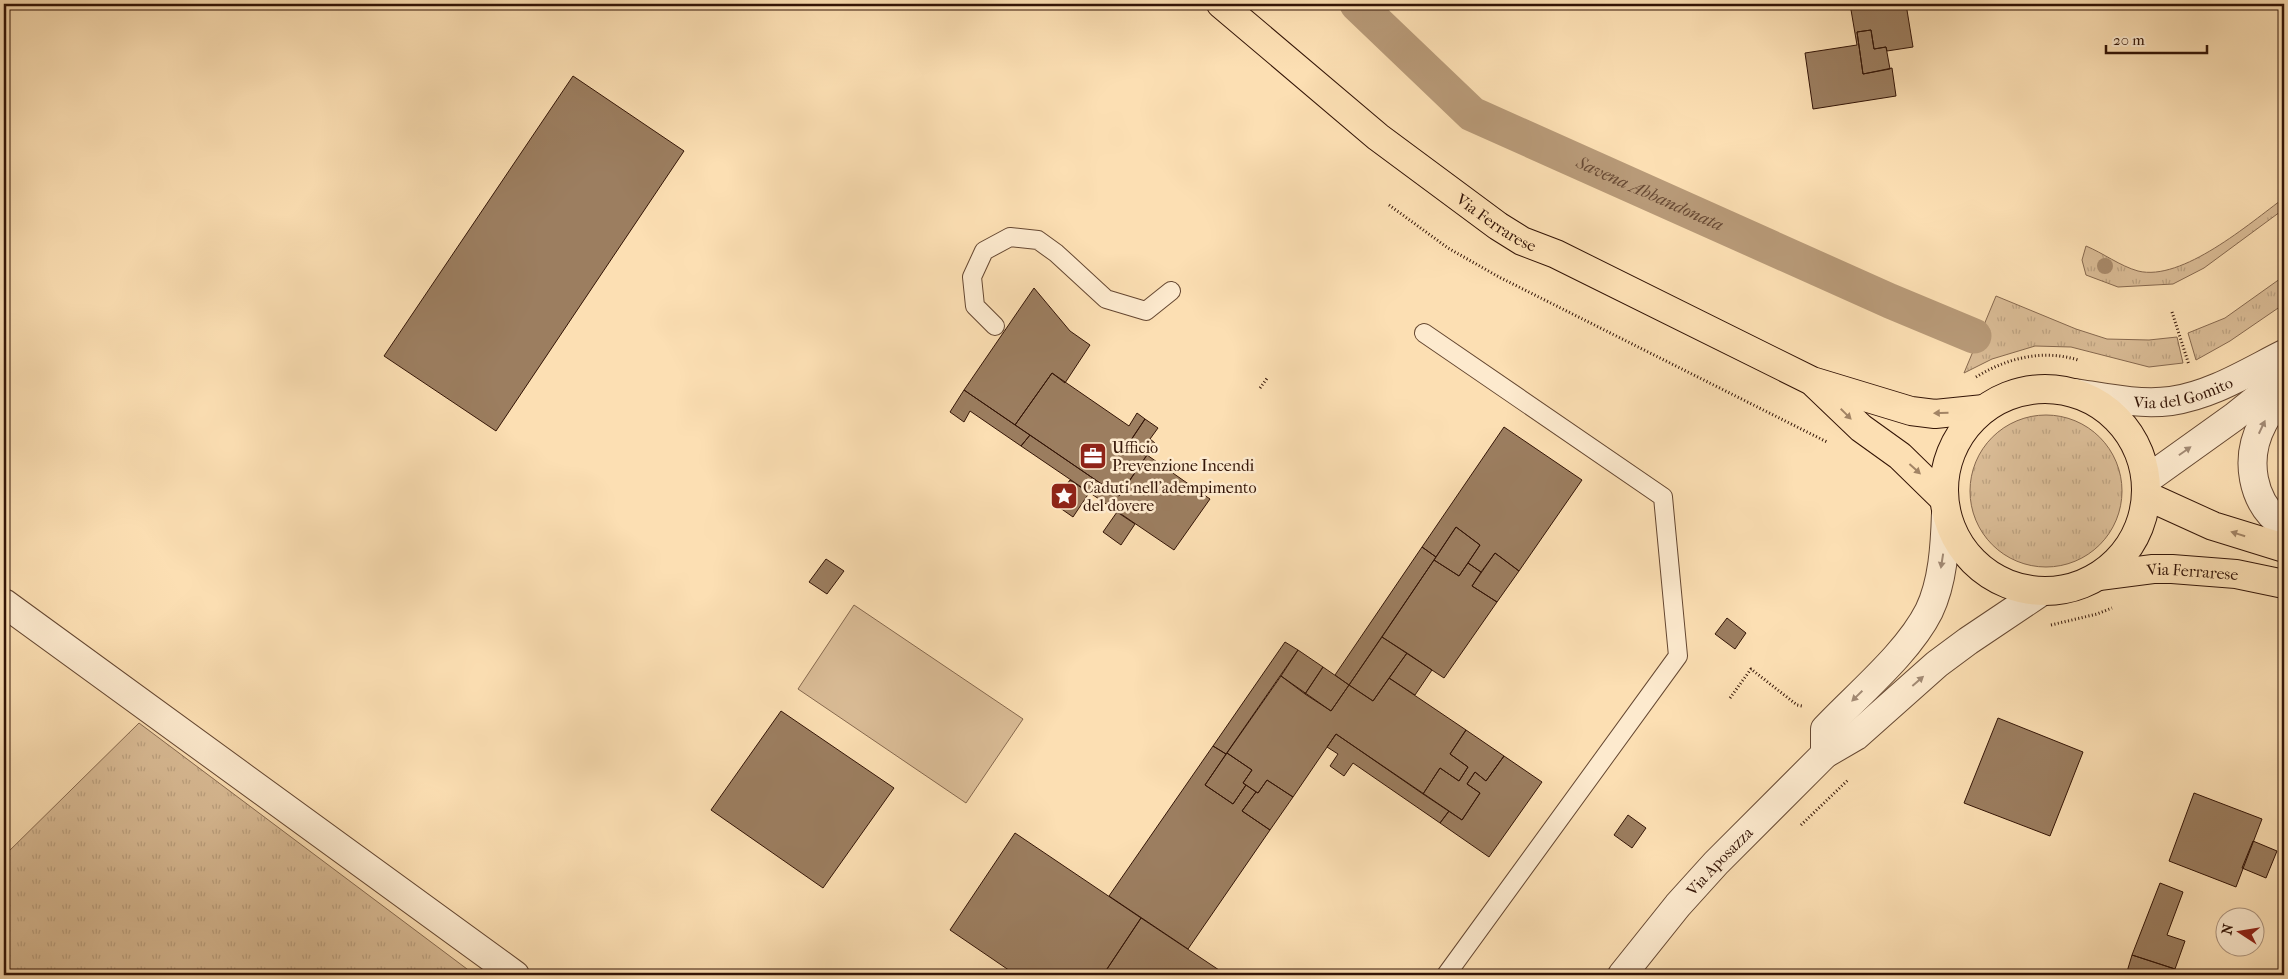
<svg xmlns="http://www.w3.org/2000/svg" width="2288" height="979" font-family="'IM FELL French Canon',serif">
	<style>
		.grass { fill: url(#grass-tufts); stroke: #86684e }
		.park { fill: #dabc96; stroke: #86684e }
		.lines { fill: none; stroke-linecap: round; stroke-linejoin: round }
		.canal { stroke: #b89a78; stroke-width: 35 }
		.building { fill: #9c7e60; stroke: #331406 }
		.service-casing { stroke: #654731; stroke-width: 20 }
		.minor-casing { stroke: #654731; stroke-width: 30 }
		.tertiary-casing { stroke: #654731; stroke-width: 30 }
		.primary-casing { stroke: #331406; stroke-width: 30 }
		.path { stroke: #331406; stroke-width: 3; stroke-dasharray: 1 2.5; stroke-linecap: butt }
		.service { stroke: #fdeace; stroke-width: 18 }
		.minor { stroke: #fdeace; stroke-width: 28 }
		.tertiary { stroke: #fdeace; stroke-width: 28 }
		.primary { stroke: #fcdfb3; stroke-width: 28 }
		.tree { fill: #a98b6c }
		.oneway { fill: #a28465 }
		.oneway2 { fill: #a28a74 }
		.labels { text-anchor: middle; stroke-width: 5; stroke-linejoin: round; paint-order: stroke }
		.street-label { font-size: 16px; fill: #331406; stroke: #fdeace }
		.poi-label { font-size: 16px; fill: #331406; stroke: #fdeace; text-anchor: start }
		.water-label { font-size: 18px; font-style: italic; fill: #684a34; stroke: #fdeace }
	</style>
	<defs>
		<pattern id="grass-tufts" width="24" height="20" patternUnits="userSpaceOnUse" patternTransform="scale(1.25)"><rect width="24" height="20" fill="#dabc96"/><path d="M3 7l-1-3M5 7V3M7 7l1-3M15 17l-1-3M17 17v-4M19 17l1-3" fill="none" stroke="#bca180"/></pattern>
	</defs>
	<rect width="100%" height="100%" fill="#fcdfb3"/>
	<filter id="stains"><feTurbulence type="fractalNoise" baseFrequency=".004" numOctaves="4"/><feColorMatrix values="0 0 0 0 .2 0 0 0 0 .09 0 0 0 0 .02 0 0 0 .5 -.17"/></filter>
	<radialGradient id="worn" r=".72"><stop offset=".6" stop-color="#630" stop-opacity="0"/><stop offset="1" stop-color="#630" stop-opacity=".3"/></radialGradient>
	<path class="grass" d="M2284,198V209L2204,268L2173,284L2118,287L2086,275L2082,260L2086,246C2103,253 2120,266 2138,271C2182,282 2250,223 2284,198Z
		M2284,276V304L2230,341L2196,360L2188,333L2225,318Z
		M1996,296L2076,329L2107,339L2149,340L2177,337L2183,363L2149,367L2071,347L2035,346L1992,359L1964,373Z
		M1970 491a76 76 0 1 1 152 0a76 76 0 1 1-152 0Z
		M139,723L475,975H4V856Z"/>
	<path class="park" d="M854,605L1023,719L966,803L798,689Z"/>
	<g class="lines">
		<path class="canal" id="s1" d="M1357,4L1472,114L1890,301L1974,336"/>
	</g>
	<path class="building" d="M1850,4H1906L1913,47L1887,51L1886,47L1874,49L1871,30L1857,32L1863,74L1892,68L1896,96L1813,109L1805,53L1857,45Z
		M1871,30L1874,49L1886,47L1890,69L1863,74L1857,32Z
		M573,76L684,151L496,431L384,356Z
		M1034,288L1070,331L1090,345L1065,383L1052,373L1015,425L964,390Z
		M1052,373L1129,426L1137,413L1145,419L1129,443L1147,455L1119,496L1015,425Z
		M964,390L1030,435L1021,446L970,411L964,422L950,412Z
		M1145,419L1158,428L1150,439L1155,443L1147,455L1129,443Z
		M1504,427L1582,480L1519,571L1495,553L1481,572L1468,563L1480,545L1456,527L1436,557L1422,547Z
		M1030,435L1119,496L1147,455L1210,499L1174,550L1021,446Z
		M1070,480L1089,493L1073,517L1053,503Z
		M1117,512L1135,524L1121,545L1103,532Z
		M1456,527L1480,545L1459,576L1434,560Z
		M1422,547L1436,557L1349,685L1335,675Z
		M1495,553L1519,571L1497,602L1472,586Z
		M826,559L844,571L827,594L809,582Z
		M1434,560L1459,576L1468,563L1481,572L1472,586L1497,602L1444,678L1382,637Z
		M1727,618L1746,633L1735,649L1715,634Z
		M1382,637L1407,653L1373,701L1349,685Z
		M1285,642L1298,650L1226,754L1213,746Z
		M1298,650L1323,667L1305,694L1281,676Z
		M1407,653L1432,670L1415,695L1389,678Z
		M1323,667L1349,685L1331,711L1305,694Z
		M1281,676L1331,711L1349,685L1373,701L1389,678L1466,730L1450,754L1468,767L1459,781L1440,768L1423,794L1336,734L1293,797L1267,780L1258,793L1243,783L1252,770L1227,753Z
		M781,711L894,788L823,888L711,810Z
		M1998,718L2083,752L2050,836L1964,803Z
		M1466,730L1504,756L1486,781L1475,772L1467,784L1480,793L1462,820L1423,794L1440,768L1459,781L1468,767L1450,754Z
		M1336,734L1449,811L1440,823L1353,763L1344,776L1330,766L1338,754L1327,747Z
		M1213,746L1226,754L1205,785L1233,804L1246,785L1256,792L1242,811L1270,830L1188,949L1109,896Z
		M1227,753L1252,770L1243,783L1246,785L1233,804L1205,785Z
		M1504,756L1542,782L1489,857L1440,823L1449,811L1462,820L1480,793L1467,784L1475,772L1486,781Z
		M1267,780L1293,797L1270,830L1242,811L1256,792L1258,793Z
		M2194,793L2262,819L2236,887L2169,861Z
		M1628,815L1646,828L1632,848L1614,835Z
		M1015,833L1141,918L1103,975H1016L950,930Z
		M2253,841L2277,851L2266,878L2242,868Z
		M2160,883L2183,892L2167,935L2185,941L2175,969L2132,955Z
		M1141,918L1225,974L1224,975H1103Z
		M2132,955L2175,969L2173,975H2126Z"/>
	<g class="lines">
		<g class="service-casing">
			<path id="service" d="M995,326L975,306L972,277L984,251L1010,237L1038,240L1056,253L1106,299L1146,311L1171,291
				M1424,333L1663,497L1678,656L1446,975"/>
		</g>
		<g class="minor-casing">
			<path id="minor" d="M4,603L515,975"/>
		</g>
		<g class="tertiary-casing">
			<g id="tertiary">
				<path id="s2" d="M2075,393C2107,398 2139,405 2171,401C2212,395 2248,372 2284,354"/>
				<path d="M2284,396C2277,404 2268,413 2263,423C2244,458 2251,503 2284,526"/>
				<path d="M2146,480L2234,417L2284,377"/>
				<path d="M1825,754V729C1858,694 1908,653 1929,611C1943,582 1945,545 1946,513"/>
				<path id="s3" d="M1622,975L1678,905L1716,863L1825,754L1856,736L1937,664L1968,641L2041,592"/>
			</g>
		</g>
		<g class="primary-casing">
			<g id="primary">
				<path id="s4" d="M1221,4L1378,137L1498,226L1522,241L1556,254L1812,381L1911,411L1935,414L1984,409"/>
				<path d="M1815,384L1861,428L1900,456L1944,499"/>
				<circle cx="2045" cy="490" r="101"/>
				<path d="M2147,496L2213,526L2284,548"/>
				<path id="s5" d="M2099,576L2153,569H2172L2236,574L2284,584"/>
			</g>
		</g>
		<path class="path" d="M1389,205L1448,248L1499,277L1827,442
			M2172,312L2189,365
			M1976,377C2007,358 2043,349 2078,360
			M1260,388L1268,377
			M2051,625L2097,614L2112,608
			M1730,698L1751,669L1797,705L1802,706
			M1801,825L1849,779"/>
		<use href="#service" class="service"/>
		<use href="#minor" class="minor"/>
		<use href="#tertiary" class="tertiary"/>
		<use href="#primary" class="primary"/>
	</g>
	<circle class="tree" cx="2105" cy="266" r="8"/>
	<defs><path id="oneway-solid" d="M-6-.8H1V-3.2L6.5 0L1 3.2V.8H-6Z" transform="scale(1.25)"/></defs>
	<g class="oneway">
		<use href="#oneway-solid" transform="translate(1941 413) rotate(178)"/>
		<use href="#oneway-solid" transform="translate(1846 414) rotate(45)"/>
		<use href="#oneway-solid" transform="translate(1915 469) rotate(42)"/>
		<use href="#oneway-solid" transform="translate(2238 534) rotate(-163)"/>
	</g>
	<g class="oneway2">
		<use href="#oneway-solid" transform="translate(2262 427) rotate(-65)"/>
		<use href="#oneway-solid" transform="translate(2185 451) rotate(-35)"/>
		<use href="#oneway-solid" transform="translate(1942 561) rotate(99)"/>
		<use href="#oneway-solid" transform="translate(1918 681) rotate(-41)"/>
		<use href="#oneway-solid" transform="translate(1857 696) rotate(136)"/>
	</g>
	<defs>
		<g id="office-square" transform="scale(1.4375)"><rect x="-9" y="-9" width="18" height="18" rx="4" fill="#8f2418" stroke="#fdeace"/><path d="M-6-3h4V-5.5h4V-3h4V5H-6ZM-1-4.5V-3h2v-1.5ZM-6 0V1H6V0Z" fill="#fff"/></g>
		<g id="sight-square" transform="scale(1.4375)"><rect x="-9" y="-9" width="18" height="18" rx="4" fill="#8f2418" stroke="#fdeace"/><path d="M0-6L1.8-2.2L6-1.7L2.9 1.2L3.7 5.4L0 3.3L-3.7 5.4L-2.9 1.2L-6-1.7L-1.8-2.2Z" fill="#fff"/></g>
	</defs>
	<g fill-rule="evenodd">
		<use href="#office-square" x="1093" y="456"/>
		<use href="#sight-square" x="1064" y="496"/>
	</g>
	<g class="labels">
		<g class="street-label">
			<text dy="6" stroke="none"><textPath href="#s4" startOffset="352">Via Ferrarese</textPath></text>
			<text dy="6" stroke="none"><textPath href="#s2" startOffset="110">Via del Gomito</textPath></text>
			<text dy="6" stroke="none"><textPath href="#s5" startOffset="94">Via Ferrarese</textPath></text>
			<text dy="6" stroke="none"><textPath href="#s3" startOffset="150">Via Aposazza</textPath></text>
		</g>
		<g class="poi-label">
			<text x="1112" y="453">Ufficio<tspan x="1112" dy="18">Prevenzione Incendi</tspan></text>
			<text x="1083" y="493">Caduti nell'adempimento<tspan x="1083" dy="18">del dovere</tspan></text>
		</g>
		<g class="water-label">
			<text dy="6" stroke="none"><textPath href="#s1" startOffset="354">Savena Abbandonata</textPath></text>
		</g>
	</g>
	<rect width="2288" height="979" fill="none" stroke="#fcdfb3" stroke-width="20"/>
	<rect x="5" y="5" width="2278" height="969" fill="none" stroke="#331406" stroke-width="2.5"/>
	<rect x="10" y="10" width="2268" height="959" fill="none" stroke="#331406"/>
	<g transform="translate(2240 932) rotate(282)"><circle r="24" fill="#fdeace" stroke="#ac947e"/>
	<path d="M0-4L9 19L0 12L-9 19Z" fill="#8f2418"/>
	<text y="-8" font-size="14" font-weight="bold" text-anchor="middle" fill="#331406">N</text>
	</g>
	<path d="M2106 45v8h101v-8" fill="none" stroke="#331406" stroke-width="2.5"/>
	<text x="2113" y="45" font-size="15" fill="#331406" stroke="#fdeace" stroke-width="4" paint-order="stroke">20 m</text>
	<rect width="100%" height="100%" filter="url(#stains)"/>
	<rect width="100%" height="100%" fill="url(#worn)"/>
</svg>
